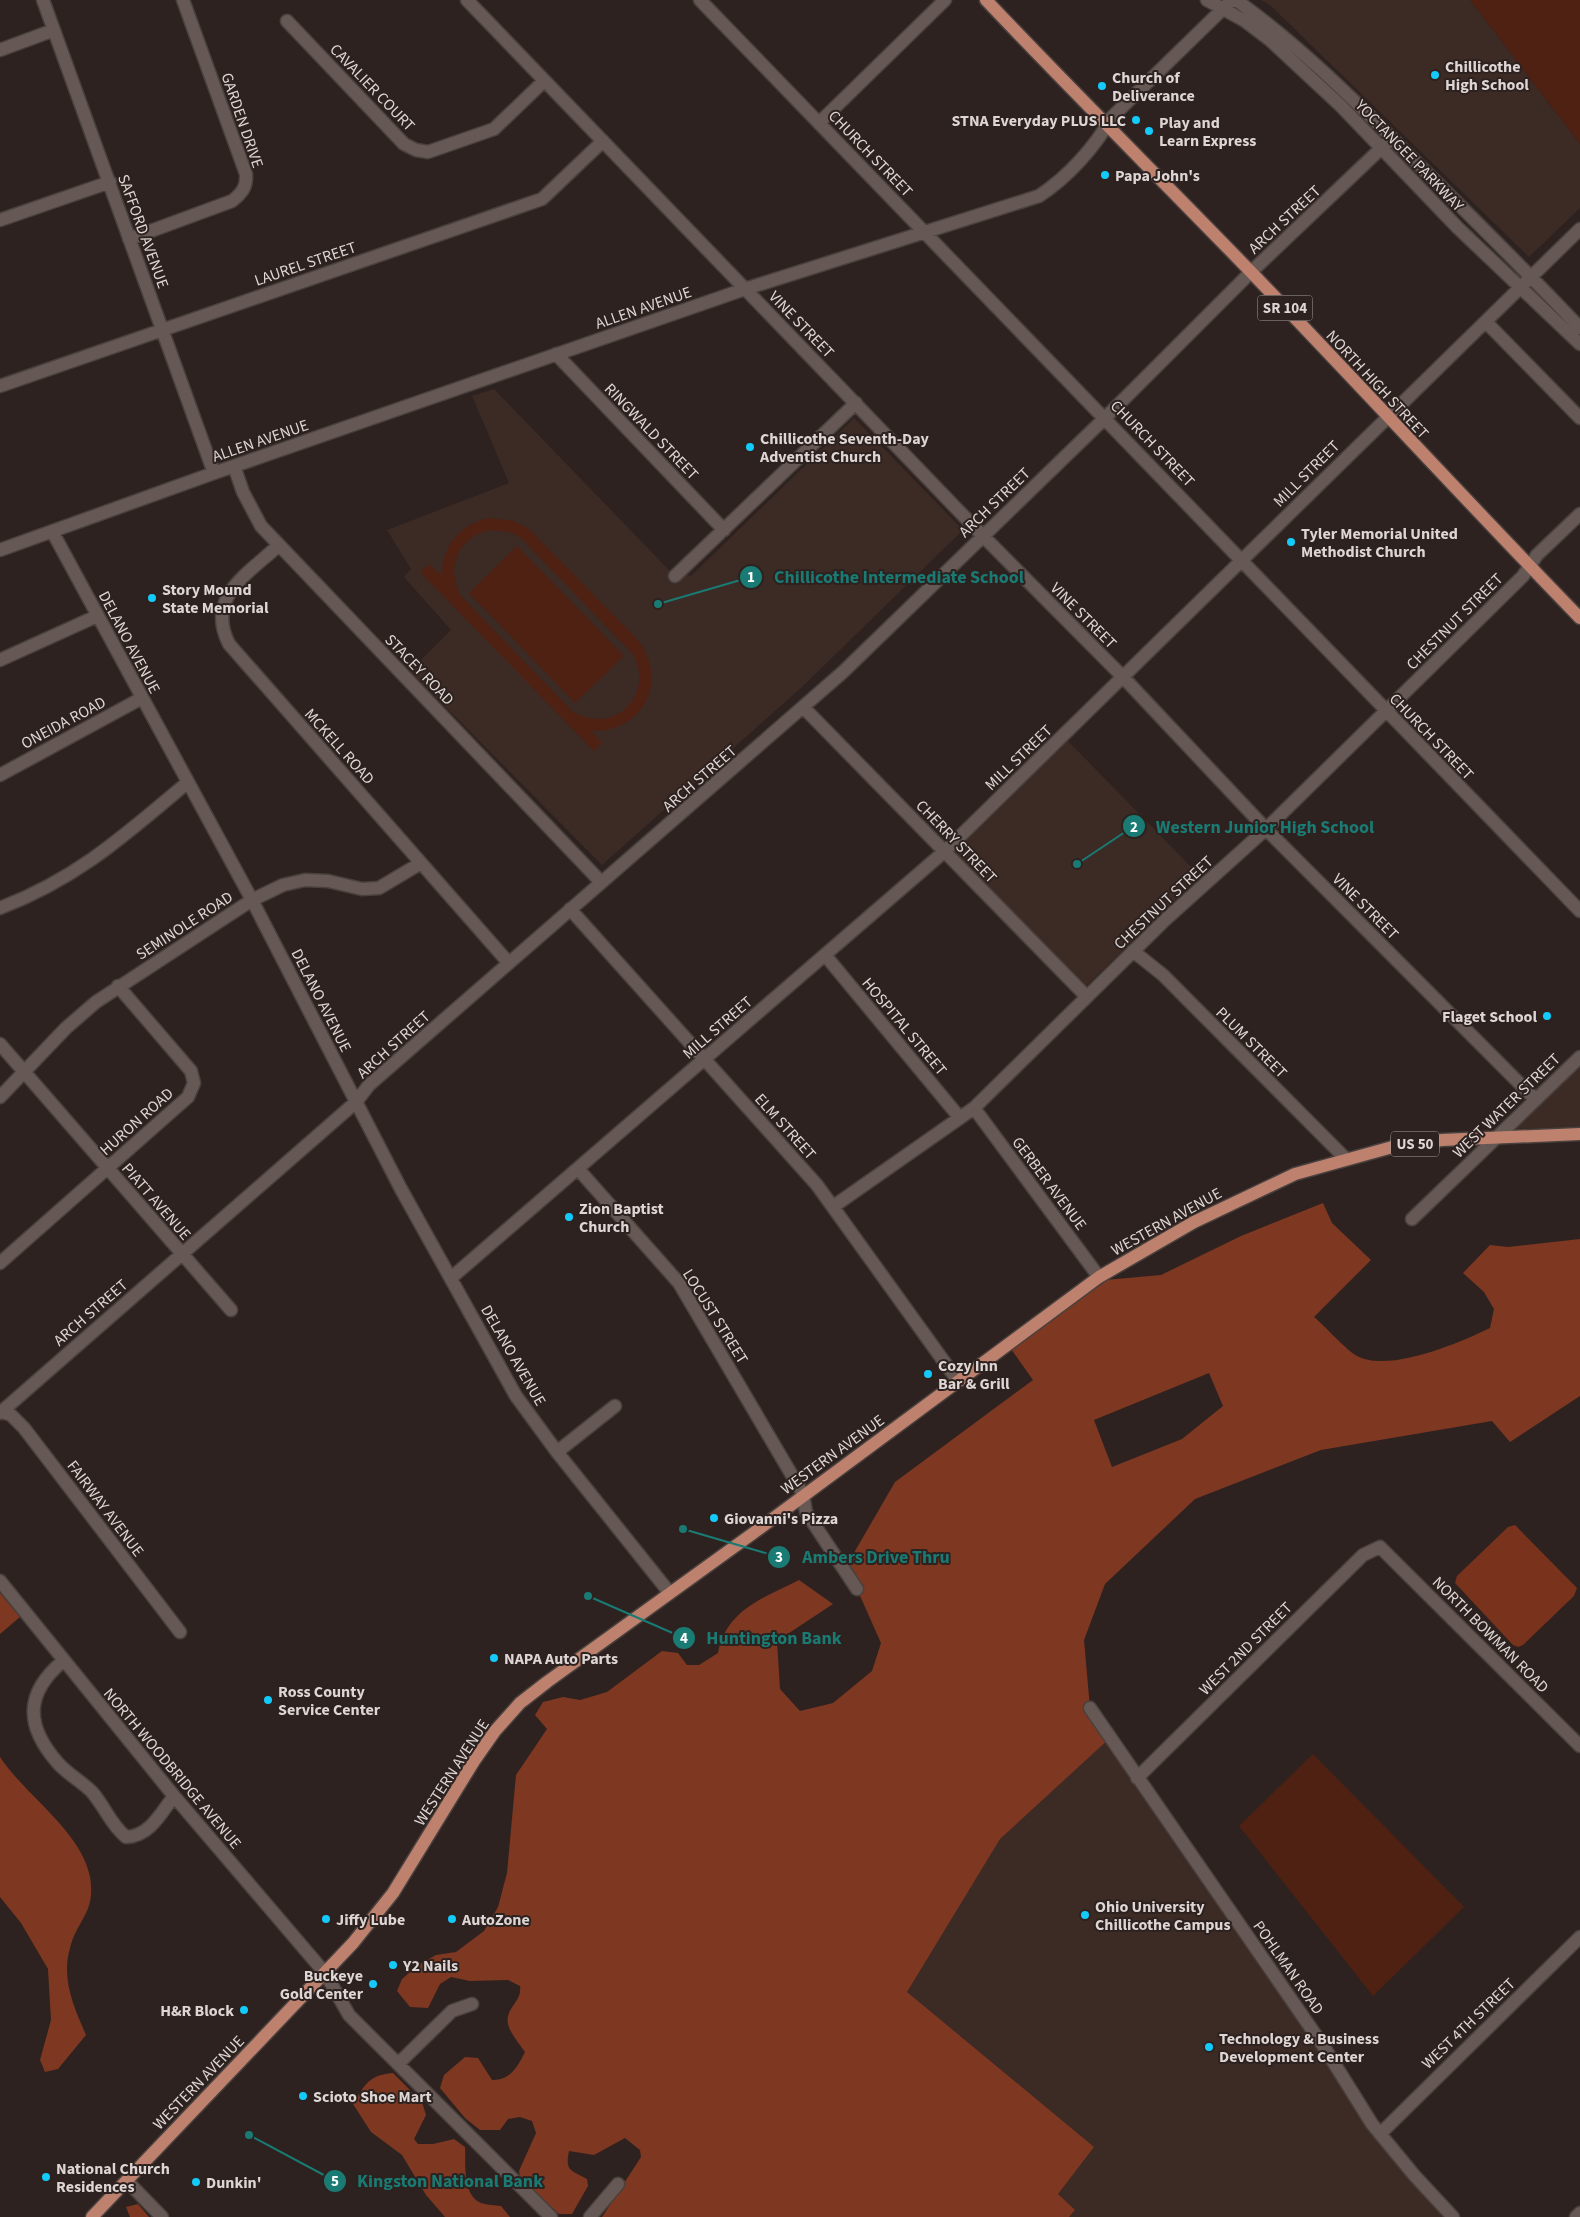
<svg xmlns="http://www.w3.org/2000/svg" width="1580" height="2217" font-family="'Source Sans 3',sans-serif">
	<style>
		.built { fill: #3c2a25 }
		.green { fill: #4f2112; fill-rule: evenodd }
		.forest { fill: #7e3721; fill-rule: evenodd }
		.water { fill: #79321c }
		.lines { fill: none; stroke-linecap: round; stroke-linejoin: round }
		.minor-casing { stroke: #49413e; stroke-width: 15 }
		.major-casing { stroke: #49413e; stroke-width: 15 }
		.minor { stroke: #665955; stroke-width: 12 }
		.major { stroke: #be816e; stroke-width: 12 }
		.poi-dot { fill: #14cafb; stroke: #2d221f; stroke-width: 2 }
		.labels { text-anchor: middle; stroke-width: 4; stroke-linejoin: round; paint-order: stroke }
		.shield { fill: #2d221f; stroke: #a9a09e; stroke-width: 1 }
		.shield-label { font-size: 15px; font-weight: bold; fill: #ded6d4 }
		.poi-label { font-size: 16px; font-weight: bold; fill: #ded6d4; stroke: #2d221f; text-anchor: start }
		.street-label { font-size: 16px; fill: #ded6d4; stroke: #2d221f }
		.leader { fill: none; stroke: #197b73; stroke-width: 2 }
		.callout-dot { fill: #197b73; stroke: #2d221f; stroke-width: 2 }
		.mark-label { font-size: 15px; text-anchor: middle; font-weight: bold; fill: #fff }
		.callout-label { font-size: 18px; text-anchor: middle; font-weight: bold; fill: #197b73; stroke: #2d221f; stroke-width: 4; stroke-linejoin: round; paint-order: stroke }
	</style>
	<rect width="100%" height="100%" fill="#2d221f"/>
	<path class="built" d="M1261,0H1470L1580,144V208L1529,257L1271,6Z
		M494,389L669,570L691,576L854,418L963,530L802,687L602,865L410,671L451,630L404,577L411,569L387,530L509,483L472,396Z
		M1067,740L1200,876L1084,988L954,851Z
		M1580,1062V1128L1510,1129Z
		M1103,1740L1324,2056L1448,2217H1007L896,1994L992,1837Z"/>
	<path class="green" d="M1470,0H1580V144Z
		M488,518L514,521L529,529L637,639C670,680 643,733 591,731L602,743L594,751L420,572L429,564L442,576C442,546 459,525 488,518ZM490,530L510,532L521,538L632,653C657,695 613,737 572,711L461,596C445,568 458,537 490,530Z
		M517,546L624,656L575,703L469,593Z
		M1313,1754L1464,1907L1373,1996L1239,1826Z"/>
	<path class="forest" d="M1323,1203L1332,1223L1371,1260L1314,1317C1325,1326 1346,1350 1357,1356C1389,1373 1459,1343 1490,1328L1494,1309L1484,1292L1463,1273L1490,1245L1508,1247L1580,1239V1396L1510,1442L1492,1421L1321,1450L1195,1499L1105,1584L1084,1640L1090,1708L1110,1738L1000,1839L907,1992L1094,2147L1058,2194L1075,2210L1069,2217H602L641,2157L640,2150L625,2138L594,2155L569,2151C565,2171 570,2170 587,2179L588,2186L572,2214H559L520,2178L519,2171L536,2133L532,2121L520,2117L508,2119L500,2130H480L465,2118L440,2088L444,2075L465,2057L478,2058L492,2080C510,2081 518,2066 525,2052C518,2042 505,2028 508,2016C511,2005 522,1999 520,1986L508,1980L470,1981L451,1977L440,1984L428,2008L410,2007L397,1991L402,1979L418,1965L436,1955L456,1952L484,1931L498,1907L507,1873L516,1775L547,1729L535,1715L543,1702L563,1697L580,1700L607,1692L662,1651L678,1653L687,1665H699L718,1653C726,1610 763,1598 799,1580L833,1604L777,1641L780,1689L800,1711L833,1703L872,1671L881,1643L857,1589L844,1570L895,1482L1033,1380L1011,1349L1105,1280L1161,1275L1241,1236ZM1209,1373L1223,1406L1182,1439L1112,1467L1094,1420Z
		M0,1593L20,1617L0,1634Z
		M0,1757C25,1795 82,1832 90,1877C96,1913 78,1918 70,1948C61,1979 74,2007 86,2035L58,2069L45,2072L40,2060L51,2020L48,1969L21,1923L0,1897Z
		M393,2073L422,2102L426,2115L414,2139L418,2144H433L454,2139L465,2147C466,2163 462,2195 481,2203C487,2205 495,2205 501,2206L510,2217H445L426,2195L402,2155L371,2132L353,2104C365,2085 368,2075 393,2073Z
		M138,2204L149,2217H130L126,2207Z"/>
	<path class="water" d="M1515,1525L1577,1588L1574,1596L1523,1645L1518,1647L1513,1645L1455,1583L1457,1576L1508,1527Z"/>
	<g class="lines">
		<g class="minor-casing">
			<path id="minor" d="M43,0L214,473
				M467,0L982,535L1123,677L1266,829L1535,1099
				M700,0L1580,911
				M1207,0L1245,21L1270,40L1341,106L1458,228L1580,344
				M1236,0C1293,41 1343,89 1393,139C1455,201 1519,263 1580,328
				M287,21L404,144L416,150L428,152L494,129L544,81
				M0,50L54,30
				M819,123L945,0
				M0,220L110,182
				M129,239L232,201C242,193 247,187 246,174L183,0
				M1486,322L1580,418
				M556,354L724,530
				M0,386L542,199L603,141
				M234,466L243,492L261,526L601,882
				M52,531L252,900L401,1189L516,1396L557,1452L669,1592
				M279,545C248,574 205,597 229,644L508,962
				M0,550L214,473L745,289L1039,196C1068,177 1095,147 1112,117L1232,0
				M675,576L856,403
				M0,660L97,616
				M804,708L1087,997
				M0,775L142,698
				M0,908C78,878 125,835 188,782
				M570,909L817,1185L958,1381
				M1133,951L1163,975L1346,1159
				M825,955L960,1118
				M0,1044L231,1310
				M0,1097L66,1028L96,1002L252,900L283,885L305,880L328,881L362,889L379,888L421,863
				M974,1108L1099,1277
				M579,1170L679,1283L803,1494L806,1512L857,1589
				M834,1206L974,1108L1165,920L1266,829L1523,576L1537,555L1580,514
				M1412,1219L1580,1057
				M0,1263L188,1097L194,1083L191,1071L118,986
				M451,1278L945,851L1580,229
				M0,1411L11,1415L24,1428L180,1632
				M0,1413L356,1102L369,1085L843,672L1105,418L1251,272L1392,138
				M557,1452L615,1406
				M0,1581L174,1796L325,1973L349,2015L551,2217
				M63,1661C25,1693 25,1725 57,1762C67,1774 81,1781 92,1792C105,1807 111,1825 126,1837C150,1836 161,1813 174,1796
				M1090,1708L1324,2047L1372,2124L1414,2175L1453,2217
				M1137,1778L1363,1555L1380,1547L1580,1746
				M399,2063L452,2011L472,2004
				M1380,2134L1580,1937
				M127,2181L162,2217
				M590,2217L618,2184
				M1576,2217L1580,2213"/>
		</g>
		<g class="major-casing">
			<path id="major" d="M986,0C1073,92 1163,181 1251,272C1361,386 1469,504 1580,618
				M92,2217L353,1943L393,1893L474,1761L495,1731L520,1703L547,1682L752,1534L1099,1277L1194,1222L1295,1174L1396,1146L1442,1140L1580,1134"/>
		</g>
		<use href="#minor" class="minor"/>
		<use href="#major" class="major"/>
	</g>
	<g class="poi-dot">
		<circle cx="1435" cy="75" r="5"/>
		<circle cx="1102" cy="86" r="5"/>
		<circle cx="1136" cy="120" r="5"/>
		<circle cx="1149" cy="131" r="5"/>
		<circle cx="1105" cy="175" r="5"/>
		<circle cx="750" cy="447" r="5"/>
		<circle cx="1291" cy="542" r="5"/>
		<circle cx="152" cy="598" r="5"/>
		<circle cx="1547" cy="1016" r="5"/>
		<circle cx="569" cy="1217" r="5"/>
		<circle cx="928" cy="1374" r="5"/>
		<circle cx="714" cy="1518" r="5"/>
		<circle cx="494" cy="1658" r="5"/>
		<circle cx="268" cy="1700" r="5"/>
		<circle cx="1085" cy="1915" r="5"/>
		<circle cx="326" cy="1919" r="5"/>
		<circle cx="452" cy="1919" r="5"/>
		<circle cx="393" cy="1965" r="5"/>
		<circle cx="373" cy="1984" r="5"/>
		<circle cx="244" cy="2010" r="5"/>
		<circle cx="1209" cy="2047" r="5"/>
		<circle cx="303" cy="2096" r="5"/>
		<circle cx="46" cy="2177" r="5"/>
		<circle cx="196" cy="2182" r="5"/>
	</g>
	<g class="labels">
		<g class="shield">
			<rect x="1257.5" y="295.5" width="55" height="25" rx="4"/>
			<rect x="1391" y="1131.5" width="48" height="25" rx="4"/>
		</g>
		<g class="shield-label">
			<text x="1285" y="313">SR 104</text>
			<text x="1415" y="1149">US 50</text>
		</g>
		<g class="poi-label">
			<text x="1445" y="72">Chillicothe<tspan x="1445" dy="18">High School</tspan></text>
			<text x="1112" y="83">Church of<tspan x="1112" dy="18">Deliverance</tspan></text>
			<text x="1126" y="126" text-anchor="end">STNA Everyday PLUS LLC</text>
			<text x="1159" y="128">Play and<tspan x="1159" dy="18">Learn Express</tspan></text>
			<text x="1115" y="181">Papa John's</text>
			<text x="760" y="444">Chillicothe Seventh-Day<tspan x="760" dy="18">Adventist Church</tspan></text>
			<text x="1301" y="539">Tyler Memorial United<tspan x="1301" dy="18">Methodist Church</tspan></text>
			<text x="162" y="595">Story Mound<tspan x="162" dy="18">State Memorial</tspan></text>
			<text x="1537" y="1022" text-anchor="end">Flaget School</text>
			<text x="579" y="1214">Zion Baptist<tspan x="579" dy="18">Church</tspan></text>
			<text x="938" y="1371">Cozy Inn<tspan x="938" dy="18">Bar &amp; Grill</tspan></text>
			<text x="724" y="1524">Giovanni's Pizza</text>
			<text x="504" y="1664">NAPA Auto Parts</text>
			<text x="278" y="1697">Ross County<tspan x="278" dy="18">Service Center</tspan></text>
			<text x="1095" y="1912">Ohio University<tspan x="1095" dy="18">Chillicothe Campus</tspan></text>
			<text x="336" y="1925">Jiffy Lube</text>
			<text x="462" y="1925">AutoZone</text>
			<text x="403" y="1971">Y2 Nails</text>
			<text x="363" y="1981" text-anchor="end">Buckeye<tspan x="363" dy="18">Gold Center</tspan></text>
			<text x="234" y="2016" text-anchor="end">H&amp;R Block</text>
			<text x="1219" y="2044">Technology &amp; Business<tspan x="1219" dy="18">Development Center</tspan></text>
			<text x="313" y="2102">Scioto Shoe Mart</text>
			<text x="56" y="2174">National Church<tspan x="56" dy="18">Residences</tspan></text>
			<text x="206" y="2188">Dunkin'</text>
		</g>
		<g class="street-label">
			<text transform="translate(373 87) rotate(46)" y="6">CAVALIER COURT</text>
			<text transform="translate(243 120) rotate(71)" y="6">GARDEN DRIVE</text>
			<text transform="translate(871 153) rotate(46)" y="6">CHURCH STREET</text>
			<text transform="translate(1410 155) rotate(46)" y="6">YOCTANGEE PARKWAY</text>
			<text transform="translate(1284 219) rotate(-43)" y="6">ARCH STREET</text>
			<text transform="translate(144 231) rotate(70)" y="6">SAFFORD AVENUE</text>
			<text transform="translate(305 263) rotate(-19)" y="6">LAUREL STREET</text>
			<text transform="translate(643 307) rotate(-19)" y="6">ALLEN AVENUE</text>
			<text transform="translate(802 324) rotate(46)" y="6">VINE STREET</text>
			<text transform="translate(1378 384) rotate(47)" y="6">NORTH HIGH STREET</text>
			<text transform="translate(652 431) rotate(46)" y="6">RINGWALD STREET</text>
			<text transform="translate(260 440) rotate(-19)" y="6">ALLEN AVENUE</text>
			<text transform="translate(1153 443) rotate(46)" y="6">CHURCH STREET</text>
			<text transform="translate(1306 473) rotate(-45)" y="6">MILL STREET</text>
			<text transform="translate(994 502) rotate(-44)" y="6">ARCH STREET</text>
			<text transform="translate(1084 615) rotate(45)" y="6">VINE STREET</text>
			<text transform="translate(1454 621) rotate(-45)" y="6">CHESTNUT STREET</text>
			<text transform="translate(130 642) rotate(62)" y="6">DELANO AVENUE</text>
			<text transform="translate(420 669) rotate(46)" y="6">STACEY ROAD</text>
			<text transform="translate(63 722) rotate(-28)" y="6">ONEIDA ROAD</text>
			<text transform="translate(1432 736) rotate(46)" y="6">CHURCH STREET</text>
			<text transform="translate(340 746) rotate(48)" y="6">MCKELL ROAD</text>
			<text transform="translate(1018 757) rotate(-44)" y="6">MILL STREET</text>
			<text transform="translate(699 778) rotate(-41)" y="6">ARCH STREET</text>
			<text transform="translate(957 841) rotate(46)" y="6">CHERRY STREET</text>
			<text transform="translate(1163 902) rotate(-43)" y="6">CHESTNUT STREET</text>
			<text transform="translate(1366 906) rotate(45)" y="6">VINE STREET</text>
			<text transform="translate(184 925) rotate(-33)" y="6">SEMINOLE ROAD</text>
			<text transform="translate(322 1000) rotate(63)" y="6">DELANO AVENUE</text>
			<text transform="translate(905 1026) rotate(50)" y="6">HOSPITAL STREET</text>
			<text transform="translate(717 1027) rotate(-41)" y="6">MILL STREET</text>
			<text transform="translate(1252 1042) rotate(45)" y="6">PLUM STREET</text>
			<text transform="translate(393 1044) rotate(-42)" y="6">ARCH STREET</text>
			<text transform="translate(1506 1105) rotate(-44)" y="6">WEST WATER STREET</text>
			<text transform="translate(136 1121) rotate(-42)" y="6">HURON ROAD</text>
			<text transform="translate(786 1126) rotate(48)" y="6">ELM STREET</text>
			<text transform="translate(1050 1183) rotate(53)" y="6">GERBER AVENUE</text>
			<text transform="translate(157 1201) rotate(49)" y="6">PIATT AVENUE</text>
			<text transform="translate(1166 1221) rotate(-29)" y="6">WESTERN AVENUE</text>
			<text transform="translate(90 1312) rotate(-41)" y="6">ARCH STREET</text>
			<text transform="translate(716 1316) rotate(58)" y="6">LOCUST STREET</text>
			<text transform="translate(514 1355) rotate(60)" y="6">DELANO AVENUE</text>
			<text transform="translate(832 1454) rotate(-36)" y="6">WESTERN AVENUE</text>
			<text transform="translate(106 1508) rotate(53)" y="6">FAIRWAY AVENUE</text>
			<text transform="translate(1491 1634) rotate(45)" y="6">NORTH BOWMAN ROAD</text>
			<text transform="translate(1245 1648) rotate(-45)" y="6">WEST 2ND STREET</text>
			<text transform="translate(173 1768) rotate(50)" y="6">NORTH WOODBRIDGE AVENUE</text>
			<text transform="translate(451 1772) rotate(-57)" y="6">WESTERN AVENUE</text>
			<text transform="translate(1289 1967) rotate(55)" y="6">POHLMAN ROAD</text>
			<text transform="translate(1468 2023) rotate(-44)" y="6">WEST 4TH STREET</text>
			<text transform="translate(198 2082) rotate(-46)" y="6">WESTERN AVENUE</text>
		</g>
	</g>
	<path class="leader" d="M658 604L751 577M1077 864L1134 826M683 1529L779 1557M588 1596L684 1638M249 2135L335 2181"/>
	<g class="callout-dot">
		<circle cx="658" cy="604" r="5"/>
		<circle cx="1077" cy="864" r="5"/>
		<circle cx="683" cy="1529" r="5"/>
		<circle cx="588" cy="1596" r="5"/>
		<circle cx="249" cy="2135" r="5"/>
		<circle cx="751" cy="577" r="12"/>
		<circle cx="1134" cy="826" r="12"/>
		<circle cx="779" cy="1557" r="12"/>
		<circle cx="684" cy="1638" r="12"/>
		<circle cx="335" cy="2181" r="12"/>
	</g>
	<g class="mark-label">
		<text x="751" y="582">1</text>
		<text x="1134" y="832">2</text>
		<text x="779" y="1562">3</text>
		<text x="684" y="1643">4</text>
		<text x="335" y="2186">5</text>
	</g>
	<g class="callout-label">
		<text x="899" y="583">Chillicothe Intermediate School</text>
		<text x="1265" y="833">Western Junior High School</text>
		<text x="876" y="1563">Ambers Drive Thru</text>
		<text x="774" y="1644">Huntington Bank</text>
		<text x="450" y="2187">Kingston National Bank</text>
	</g>
</svg>
